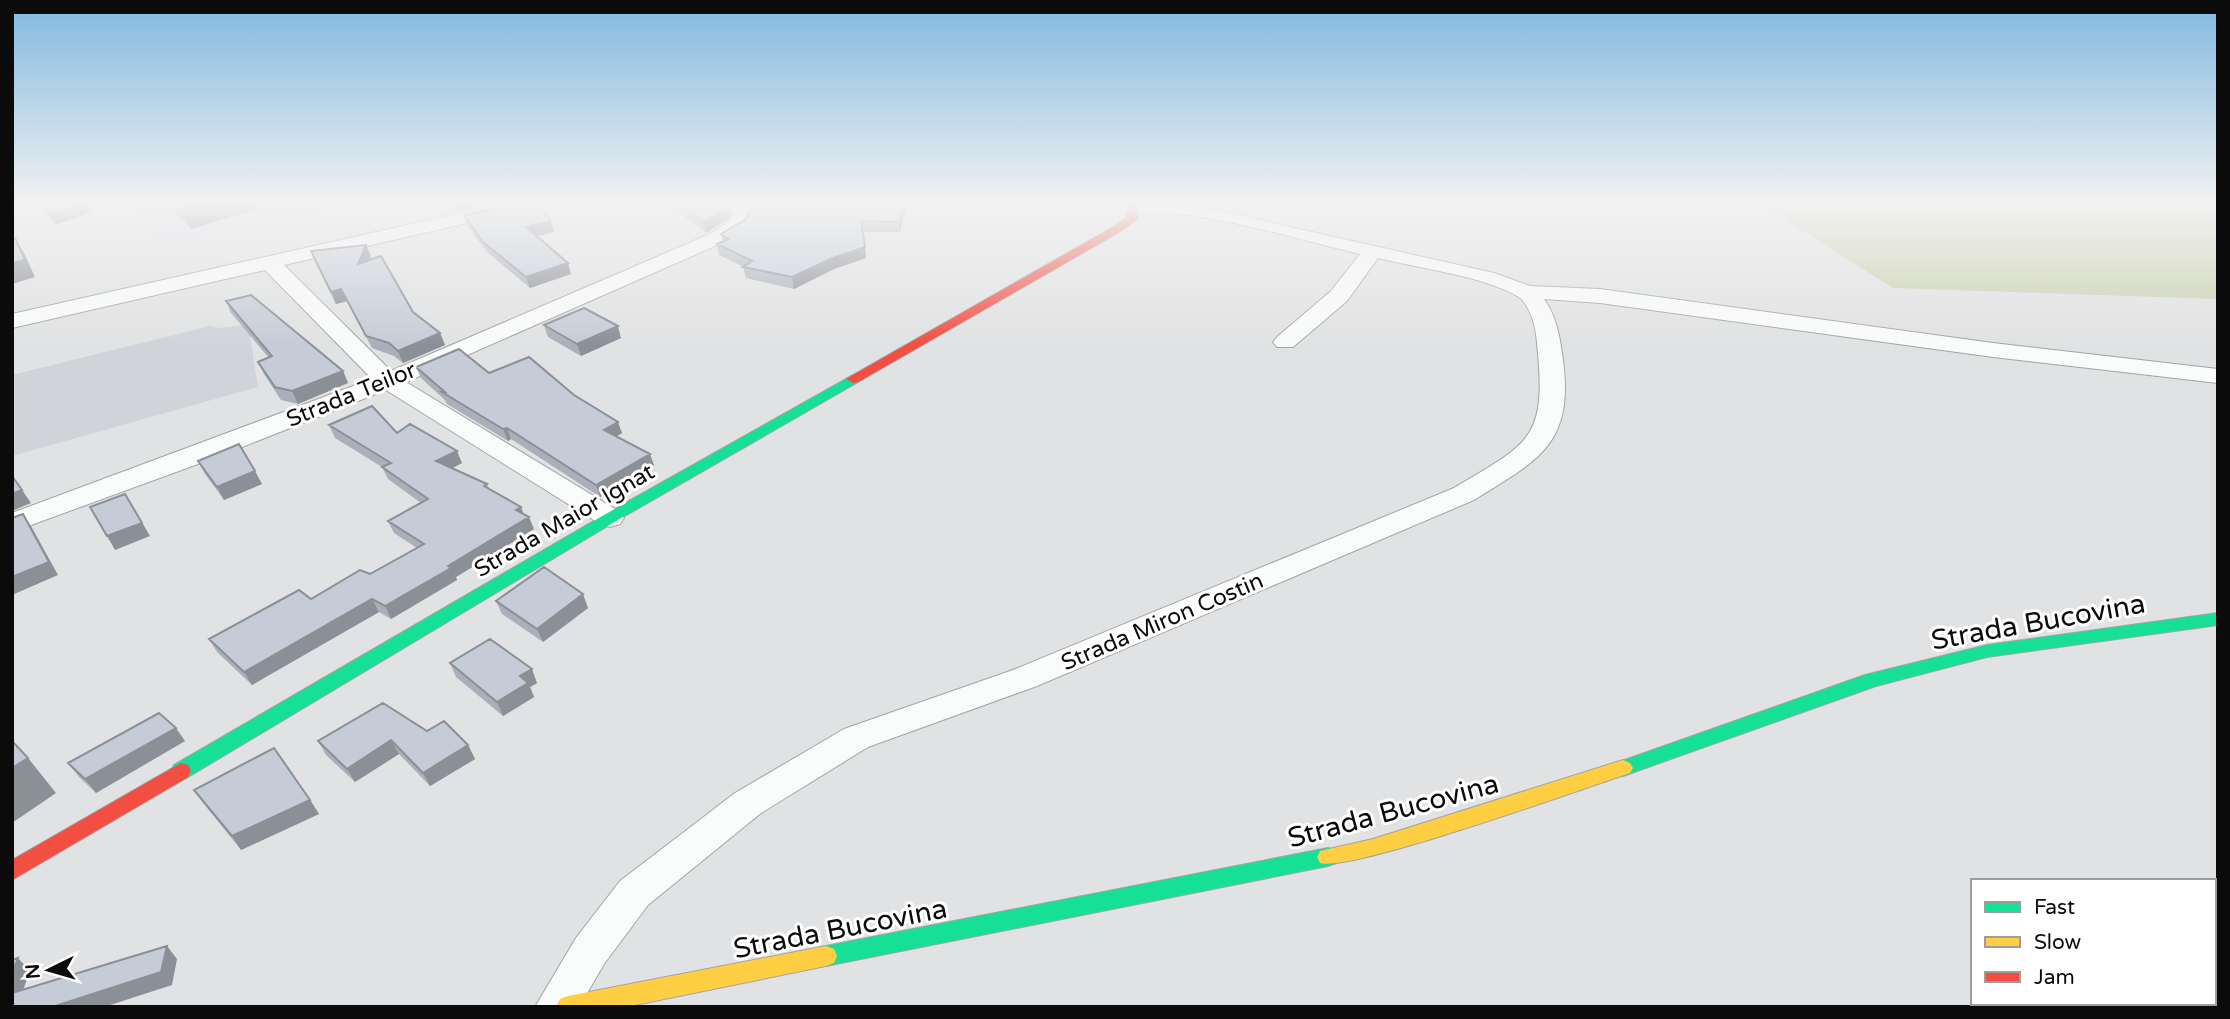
<svg xmlns="http://www.w3.org/2000/svg" width="2230" height="1019" font-family="'Varela Round',sans-serif">
	<style>
		.built { fill: #d0d3d8 }
		.medical { fill: #e0d9e5 }
		.green { fill: #c9d1b0 }
		.lines { fill: none; stroke-linecap: round; stroke-linejoin: round }
		.street-casing { stroke: #a3a4a5; stroke-width: 2 }
		.fast-casing { stroke: #a3a4a5; stroke-width: 2 }
		.slow-casing { stroke: #a3a4a5; stroke-width: 2 }
		.jam-casing { stroke: #a3a4a5; stroke-width: 2 }
		.street { fill: #fafbfb; fill-rule: evenodd }
		.fast { fill: #16e098; fill-rule: evenodd }
		.slow { fill: #ffcf43; fill-rule: evenodd }
		.jam { fill: #f24e42; fill-rule: evenodd }
		.wall { fill: #aaafb9 }
		.shaded-wall { fill: #8b8f96 }
		.building { fill: #c6ccd7; stroke: #8b8f96; stroke-width: 2 }
		.labels { text-anchor: middle; stroke-width: 6; stroke-linejoin: round; paint-order: stroke }
		.street-label { font-size: 23px; fill: #0b0b0c; stroke: #fff }
		.near-street-label { font-size: 28px; fill: #0b0b0c; stroke: #fff }
	</style>
	<rect width="100%" height="100%" fill="#e1e2e3"/>
	<path class="built" d="M243,325L249,330L258,387L12,456V375L210,326L218,328Z"/>
	<path class="medical" d="M136,203H350L160,247Z"/>
	<path class="green" d="M1758,203H2218V299L1893,288Z"/>
	<g class="lines">
		<g class="street-casing">
			<path id="street" d="M505,203H539L529,209L284,265L391,371L710,234L730,221L733,214L730,203H748L753,214L746,228L724,242L406,382L620,512L624,518L620,524L610,527L600,524L386,390L217,457L12,532V513L372,379L265,270L12,328V314Z
				M1184,203L1494,273L1530,286L1600,289L1993,343L2218,369V383L1993,357L1600,303L1544,299C1557,317 1560,338 1563,360C1574,445 1538,460 1474,500L1037,686L868,747L761,813L648,905L604,964L579,1007H535L576,938L620,881L735,793L844,729L1013,670L1454,488C1531,442 1547,439 1537,343C1536,329 1531,304 1517,296C1483,276 1418,268 1378,258L1347,301L1293,347H1277L1273,342L1277,337L1331,291L1360,254C1301,240 1240,221 1180,214C1166,212 1129,217 1122,208L1130,203Z"/>
		</g>
		<g class="fast-casing">
			<path id="fast" d="M853,375L860,379L858,382L616,521L188,777L181,779L174,777L171,771L174,765L604,515Z
				M2218,613V625L1987,657L1876,686L1623,776L1616,773L1613,768L1616,763L1865,675L1987,645Z
				M1328,848L1336,851L1339,857L1336,863L1328,866L826,966L818,963L815,956L818,949L826,946Z"/>
		</g>
		<g class="slow-casing">
			<path id="slow" d="M1623,760L1630,763L1633,768L1630,773C1585,788 1349,873 1320,863L1317,857L1320,851L1373,839Z
				M826,946L834,949L837,956L834,963L826,966L625,1007H556L560,999L568,996Z"/>
		</g>
		<g class="jam-casing">
			<path id="jam" d="M1122,203H1133L1137,208L1138,219L1121,231L858,382L853,383L846,379L1113,227L1126,218L1127,209Z
				M181,763L188,765L191,771L188,777L12,880V860Z"/>
		</g>
		<use href="#street" class="street"/>
		<use href="#fast" class="fast"/>
		<use href="#slow" class="slow"/>
		<use href="#jam" class="jam"/>
	</g>
	<path class="wall" d="M165,203H255L257,209L191,229Z
		M670,203H728L730,214L728,219L706,233L682,215Z
		M751,203H907V204L900,232H862L866,258L834,269L794,289L746,278L743,267H744L719,255L717,244L723,241L721,234L746,219L752,207Z
		M464,215L554,232L536,236L571,274L530,288L487,252L467,226Z
		M366,245L371,257L369,260L413,312L440,333L445,345L403,363L394,356L372,348L347,301L336,304L311,251Z
		M226,301L343,371L348,383L298,404L281,400L264,374L258,362L269,358L231,313Z
		M544,325L621,338L581,356L548,337Z
		M416,367L489,373L574,395L622,433L617,436L654,465L600,497L511,439L508,441L447,404L445,400L421,378Z
		M329,425L397,433L462,463L452,468L487,484L490,490L521,507L523,514L534,529L456,577L457,580L391,619L379,612L252,685L217,652L209,639L311,599L370,574L417,548L394,533L388,521L421,503L388,479L382,467L335,438Z
		M198,461L262,484L224,500L205,474Z
		M496,601L588,608L543,642L502,614Z
		M450,663L537,683L530,687L534,697L503,716L456,677Z
		M427,731L468,745L475,759L430,786L399,754L355,782L326,755L318,741Z
		M185,741L96,793L79,777L68,763Z
		M194,790L310,800L319,814L241,850L204,804Z"/>
	<path class="shaded-wall" d="M83,203H88L93,212L55,225L49,214Z
		M178,203H255L257,209L191,229Z
		M453,203H494L456,211Z
		M728,203L730,214L728,219L706,233L704,222Z
		M904,203H907L900,232L899,222Z
		M551,221L554,232L529,238L526,227Z
		M15,238L25,255L35,277L12,284V263Z
		M366,245L371,257L363,276L358,264Z
		M865,247L866,258L834,269L794,289L792,277L833,258Z
		M568,263L571,274L530,288L526,277Z
		M341,289L347,301L336,304L331,292Z
		M618,326L621,338L581,356L577,344Z
		M440,333L445,345L403,363L398,351Z
		M343,371L348,383L298,404L292,391Z
		M618,422L622,433L608,441L604,430Z
		M507,428L511,439L508,441L503,429Z
		M457,451L462,463L441,474L436,461Z
		M650,454L654,465L600,497L596,485Z
		M255,471L262,484L224,500L217,487Z
		M22,490L31,503L12,511V494Z
		M133,507L150,536L115,550L107,536Z
		M521,507L525,519L529,517L534,529L456,577L457,580L391,619L385,606L448,566Z
		M23,514L32,528L58,575L12,595V577Z
		M583,594L588,608L543,642L537,629Z
		M372,599L379,612L252,685L244,672Z
		M532,669L537,683L530,687L534,697L503,716L497,702L520,676Z
		M176,728L185,741L96,793L85,779Z
		M391,740L399,754L355,782L347,769Z
		M468,745L475,759L430,786L423,773Z
		M28,758L56,793L12,823V768Z
		M310,800L319,814L241,850L232,836Z
		M167,946L177,959L172,985L104,1007H52Z
		M18,958L30,971L17,1007L12,1003V973Z"/>
	<path class="building" d="M43,203H83L49,214Z
		M520,203H538L551,221L526,227L568,263L526,277L483,242L464,215Z
		M677,203H728L726,209L704,222Z
		M753,203H904L899,222L861,221L865,247L833,258L792,277L743,267L752,261L717,244L728,239L721,234L746,219L753,205Z
		M15,238L25,260L12,263V239Z
		M366,245L358,264L381,256L413,312L440,333L398,351L389,343L366,336L341,289L331,292L311,251Z
		M251,295L343,371L292,391L275,387L258,362L272,356L226,301Z
		M584,308L618,326L577,344L544,325Z
		M459,349L489,373L529,357L574,395L618,422L604,430L650,454L596,485L507,428L503,429L442,392H445L416,367Z
		M372,406L397,433L410,424L457,451L436,461L487,484L484,486L521,507L516,510L529,517L448,566L451,568L385,606L372,599L244,672L209,639L299,590L311,599L360,570L370,574L424,544L388,521L428,499L382,467L391,463L329,425Z
		M239,444L255,471L217,487L198,461Z
		M12,476L22,490L12,494Z
		M125,494L142,523L107,536L90,507Z
		M23,514L49,562L12,577V518Z
		M544,567L583,594L537,629L496,601Z
		M490,639L532,669L520,676L528,683L497,702L450,663Z
		M383,703L427,731L444,721L468,745L423,773L391,740L347,769L318,741Z
		M159,713L176,728L85,779L68,763Z
		M12,741L28,758L12,768Z
		M274,748L310,800L232,836L194,790Z
		M167,946L161,972L52,1007H12V993Z
		M18,958L12,973V960Z"/>
	<linearGradient id="sky" x2="0" y2="1"><stop stop-color="#80b8df"/><stop offset="0.59" stop-color="#f2f2f2"/><stop offset="1" stop-color="#f2f2f2" stop-opacity="0"/></linearGradient>
	<rect width="2230" height="345" fill="url(#sky)"/>
	<g class="labels">
		<g class="street-label">
			<text transform="translate(351 394) rotate(-22)" y="8">Strada Teilor</text>
			<text transform="translate(564 520) rotate(-30)" y="8">Strada Maior Ignat</text>
			<text transform="translate(1162 621) rotate(-23)" y="8">Strada Miron Costin</text>
		</g>
		<g class="near-street-label">
			<text transform="translate(2038 621) rotate(-10)" y="10">Strada Bucovina</text>
			<text transform="translate(1393 810) rotate(-15)" y="10">Strada Bucovina</text>
			<text transform="translate(840 928) rotate(-11)" y="10">Strada Bucovina</text>
		</g>
	</g>
	<rect width="2230" height="1019" fill="none" stroke="#0b0b0c" stroke-width="28"/>
	<rect x="1971" y="879" width="245" height="126" fill="#ffffff" stroke="#9d9d9e" stroke-width="2"/>
	<rect x="1985" y="902" width="35" height="10" fill="#16e098" stroke="#9d9d9e" stroke-width="2"/>
	<text x="2034" y="914" font-size="21" fill="#0b0b0c">Fast</text>
	<rect x="1985" y="937" width="35" height="10" fill="#ffcf43" stroke="#9d9d9e" stroke-width="2"/>
	<text x="2034" y="949" font-size="21" fill="#0b0b0c">Slow</text>
	<rect x="1985" y="972" width="35" height="10" fill="#f24e42" stroke="#9d9d9e" stroke-width="2"/>
	<text x="2034" y="984" font-size="21" fill="#0b0b0c">Jam</text>
	<g transform="translate(49 970) rotate(265)" stroke="#ffffff" stroke-width="5" paint-order="stroke">
	<path d="M0-5L12 26L0 18L-12 26Z" fill="#0b0b0c"/>
	<text y="-10" font-size="19" font-weight="bold" text-anchor="middle" fill="#0b0b0c">N</text>
	</g>
</svg>
